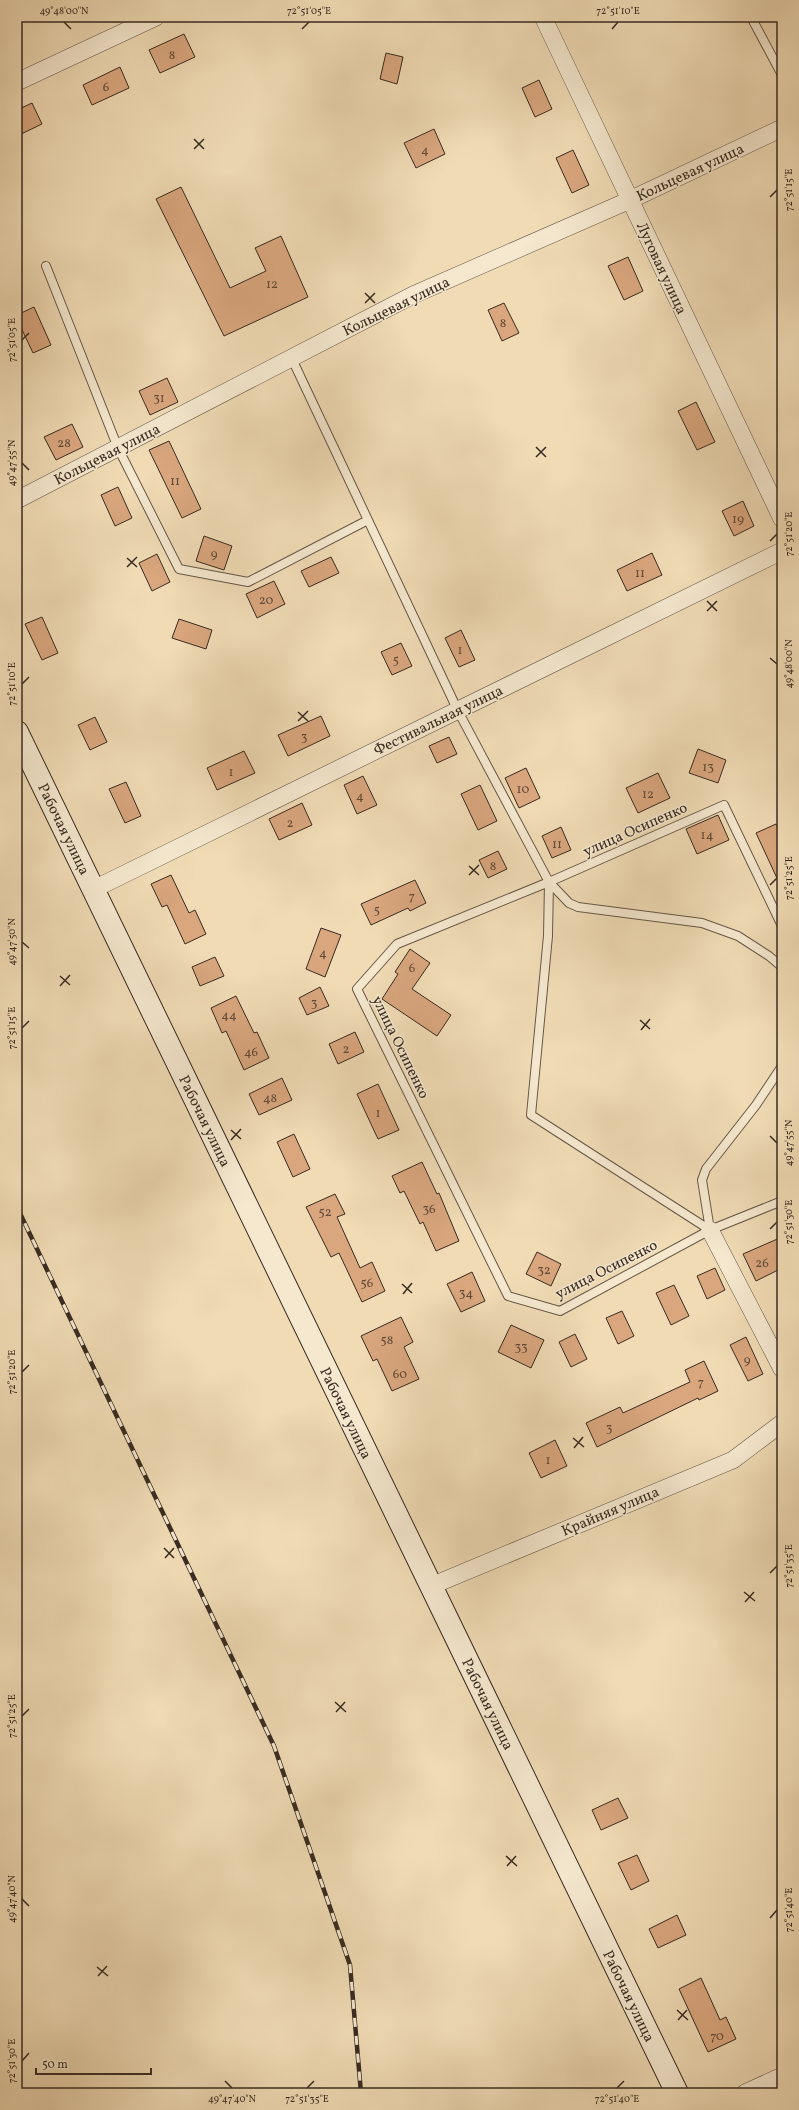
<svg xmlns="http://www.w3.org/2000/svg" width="799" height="2110" font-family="Vollkorn,serif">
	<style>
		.building { fill: #d9a67e; stroke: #382b21 }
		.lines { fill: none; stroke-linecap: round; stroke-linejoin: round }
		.service-casing { stroke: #665746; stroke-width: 10 }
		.minor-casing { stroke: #665746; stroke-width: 18 }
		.secondary-casing { stroke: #382b21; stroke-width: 24 }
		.service { stroke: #f5e8cf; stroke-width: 8 }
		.minor { stroke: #f5e8cf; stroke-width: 17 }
		.secondary { stroke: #f5e8cf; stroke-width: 22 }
		.rail-casing { stroke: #382b21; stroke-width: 4.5 }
		.rail { stroke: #f5e8cf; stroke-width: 3; stroke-dasharray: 9; stroke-linecap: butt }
		.ticks { fill: none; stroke: #382b21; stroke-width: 1.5 }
		.labels { text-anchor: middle; stroke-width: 3; stroke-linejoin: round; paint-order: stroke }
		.number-label { font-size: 13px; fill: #604a38 }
		.street-label { font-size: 15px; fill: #382b21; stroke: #f5e8cf }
		.neatline { fill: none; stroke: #382b21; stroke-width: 1.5 }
		.ticks-label { font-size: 10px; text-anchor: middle; fill: #382b21 }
	</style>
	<rect width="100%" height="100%" fill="#f0dbb5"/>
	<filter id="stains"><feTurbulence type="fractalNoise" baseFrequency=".005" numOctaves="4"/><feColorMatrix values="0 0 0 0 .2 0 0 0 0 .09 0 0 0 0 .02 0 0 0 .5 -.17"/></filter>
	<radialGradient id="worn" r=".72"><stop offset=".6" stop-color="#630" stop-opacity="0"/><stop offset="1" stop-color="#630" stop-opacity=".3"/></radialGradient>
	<path class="building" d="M184,34L195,57L160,73L149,50Z
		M386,53L403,57L397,84L380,79Z
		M120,67L129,88L92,105L83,85Z
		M539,80L552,109L535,117L522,88Z
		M32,103L42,124L17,136V110Z
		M434,129L445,154L416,168L404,143Z
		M573,150L589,185L572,193L556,158Z
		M181,187L230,288L266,271L255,248L281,236L308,297L224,336L156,199Z
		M628,257L643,291L624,300L608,266Z
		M504,303L519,333L502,341L488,310Z
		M34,307L51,345L33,353L17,319V315Z
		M167,378L178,402L150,415L139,391Z
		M696,402L715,442L697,450L678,411Z
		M72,424L83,447L56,460L44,437Z
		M169,441L201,509L182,518L149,450Z
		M118,487L132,518L115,526L101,495Z
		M743,501L754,526L734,536L722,511Z
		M204,536L232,546L224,570L196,561Z
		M652,553L662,575L627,591L617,570Z
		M157,554L170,582L152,591L139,563Z
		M331,557L339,573L309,587L301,571Z
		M274,581L285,604L257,618L246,594Z
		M42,617L58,653L42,660L25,624Z
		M179,619L212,630L206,649L172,638Z
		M461,630L475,660L459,667L445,638Z
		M401,643L412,666L392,675L381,652Z
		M321,716L330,736L288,756L278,735Z
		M95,717L107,742L90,750L78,725Z
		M449,737L457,754L437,763L429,746Z
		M698,749L726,760L718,783L689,773Z
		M244,751L255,773L217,790L207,768Z
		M526,768L540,798L519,808L505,778Z
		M658,773L670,798L638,813L626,788Z
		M363,776L377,805L357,814L344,785Z
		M126,782L141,816L125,823L109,789Z
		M480,785L497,821L478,830L461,794Z
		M302,803L312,825L279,840L269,819Z
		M718,815L729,840L697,854L686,829Z
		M776,824L782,837V889L756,833Z
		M561,827L571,850L552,858L542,836Z
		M498,851L507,869L488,878L479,860Z
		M171,875L189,913L195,910L206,934L185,944L167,905L162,907L151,884Z
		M415,880L426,903L410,911L408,908L371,925L361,904Z
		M321,928L341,935L325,977L306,969Z
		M410,949L430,963L412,989L451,1015L437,1036L382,999L398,974L395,972Z
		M215,957L224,976L200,986L192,967Z
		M320,987L329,1006L307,1015L299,998Z
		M236,996L254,1033L257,1032L269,1058L244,1070L226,1031L222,1033L211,1008Z
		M355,1032L364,1052L338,1064L329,1044Z
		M282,1078L292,1100L259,1115L249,1094Z
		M378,1084L399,1130L378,1139L357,1094Z
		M294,1134L310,1169L293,1177L277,1142Z
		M422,1162L437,1194L439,1193L459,1241L436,1251L423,1222L420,1224L404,1191L400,1193L392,1176Z
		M335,1194L345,1214L337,1217L360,1268L372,1262L385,1291L362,1302L339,1253L331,1257L306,1207Z
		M782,1237V1268L756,1281L743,1254Z
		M537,1252L561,1264L551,1286L526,1274Z
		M715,1268L725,1290L707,1299L697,1276Z
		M472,1272L485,1301L461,1312L447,1284Z
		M674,1285L689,1316L671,1325L656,1293Z
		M622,1311L634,1336L618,1344L606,1318Z
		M401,1317L413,1342L404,1347L419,1379L392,1391L377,1359L373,1361L361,1336Z
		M511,1325L544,1340L531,1368L498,1352Z
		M575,1334L587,1359L571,1367L559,1342Z
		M746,1337L763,1374L748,1381L730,1345Z
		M704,1361L718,1391L699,1400L698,1398L597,1447L586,1423L620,1407L623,1413L690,1382L685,1370Z
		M555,1440L567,1466L541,1478L529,1453Z
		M618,1798L628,1818L601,1830L592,1810Z
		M637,1855L649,1881L631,1890L618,1863Z
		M677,1915L686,1935L658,1948L649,1929Z
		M701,1978L720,2020L726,2017L736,2039L708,2052L679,1989Z"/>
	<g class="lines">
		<g class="service-casing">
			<path id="service" d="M751,17L782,75
				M46,266L118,448L179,569L248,582L368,520
				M292,359L458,711L549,882L569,903L578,907L702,923L738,936L769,956L782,967
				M549,882L548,936L531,1115L710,1230
				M782,926L724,805L549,882L397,944L357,989L508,1296L560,1311L710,1230L782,1201
				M710,1230L702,1180L706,1169L756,1105L782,1066"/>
		</g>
		<g class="minor-casing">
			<path id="minor" d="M543,17L782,519
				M17,82L156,17
				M17,500L413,295L630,200L782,128
				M94,889L782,551
				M710,1230L782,1369
				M431,1586L733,1460L782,1423
				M745,2093L782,2076"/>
		</g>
		<g class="secondary-casing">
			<path id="secondary" d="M17,732L677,2093"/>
		</g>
		<use href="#service" class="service"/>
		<use href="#minor" class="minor"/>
		<use href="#secondary" class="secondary"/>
		<g class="rail-casing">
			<path id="rail" d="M17,1207L274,1746L350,1965L361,2093"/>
		</g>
		<use href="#rail" class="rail"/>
	</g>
	<path class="ticks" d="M64,22L71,29M302,29L309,22M612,29L618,22M194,139L204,149M194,149L204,139M770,197L777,190M365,293L375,303M365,303L375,293M22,340L29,333M536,447L546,457M536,457L546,447M22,463L29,470M770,541L777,534M127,558L137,567M127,567L137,557M707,601L717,611M707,611L717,601M770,658L777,664M22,684L29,677M298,712L308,721M298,721L308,711M469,866L479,875M469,875L479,865M770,885L777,878M22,942L29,948M60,976L70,985M60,986L70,975M640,1020L650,1029M22,1028L29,1021M641,1030L650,1019M231,1130L241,1139M770,1136L777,1143M231,1140L241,1129M770,1229L777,1222M402,1284L412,1293M403,1294L412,1283M22,1372L29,1365M573,1438L584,1447M574,1448L583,1437M164,1548L174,1558M165,1558L174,1548M770,1573L777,1566M744,1592L755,1601M745,1602L754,1592M335,1702L346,1712M336,1712L345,1702M22,1716L29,1709M506,1856L517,1866M507,1866L516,1856M22,1899L29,1906M770,1918L777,1910M97,1967L108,1976M98,1976L107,1966M677,2010L688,2020M678,2020L687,2010M22,2061L29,2053M225,2081L232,2088M307,2088L314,2081M617,2088L624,2081"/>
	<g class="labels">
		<g class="number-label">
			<text x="172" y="59">8</text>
			<text x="106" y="91">6</text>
			<text x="425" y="154">4</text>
			<text x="272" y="288">12</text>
			<text x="503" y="327">8</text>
			<text x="159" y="402">31</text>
			<text x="64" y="447">28</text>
			<text x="175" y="485">11</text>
			<text x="738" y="523">19</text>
			<text x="214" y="558">9</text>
			<text x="640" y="577">11</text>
			<text x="266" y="604">20</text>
			<text x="460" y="654">1</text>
			<text x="396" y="664">5</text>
			<text x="304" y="741">3</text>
			<text x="708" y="771">13</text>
			<text x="231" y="776">1</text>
			<text x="523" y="793">10</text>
			<text x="648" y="798">12</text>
			<text x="360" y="800">4</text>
			<text x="290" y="827">2</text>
			<text x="707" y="839">14</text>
			<text x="557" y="848">11</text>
			<text x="493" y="870">8</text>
			<text x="412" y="900">7</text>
			<text x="377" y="914">5</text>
			<text x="323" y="957">4</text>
			<text x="412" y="972">6</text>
			<text x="314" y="1007">3</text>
			<text x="229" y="1019">44</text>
			<text x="346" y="1053">2</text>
			<text x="251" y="1056">46</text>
			<text x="270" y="1102">48</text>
			<text x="378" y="1117">1</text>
			<text x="429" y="1213">36</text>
			<text x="325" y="1216">52</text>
			<text x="762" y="1267">26</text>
			<text x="544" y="1274">32</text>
			<text x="367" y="1287">56</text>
			<text x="466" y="1297">34</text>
			<text x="387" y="1344">58</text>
			<text x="521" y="1351">33</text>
			<text x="747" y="1364">9</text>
			<text x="400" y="1378">60</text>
			<text x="701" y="1386">7</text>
			<text x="609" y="1432">3</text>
			<text x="548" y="1464">1</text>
			<text x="717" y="2040">70</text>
		</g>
		<g class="street-label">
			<text transform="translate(690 172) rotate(-25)" y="5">Кольцевая улица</text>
			<text transform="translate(662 268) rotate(65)" y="5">Луговая улица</text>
			<text transform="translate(396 306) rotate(-26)" y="5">Кольцевая улица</text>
			<text transform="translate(107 454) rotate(-27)" y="5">Кольцевая улица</text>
			<text transform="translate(438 720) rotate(-26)" y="5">Фестивальная улица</text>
			<text transform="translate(64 829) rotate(64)" y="5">Рабочая улица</text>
			<text transform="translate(635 829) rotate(-24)" y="5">улица Осипенко</text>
			<text transform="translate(401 1047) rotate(64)" y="5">улица Осипенко</text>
			<text transform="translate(205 1121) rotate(64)" y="5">Рабочая улица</text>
			<text transform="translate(606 1269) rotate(-27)" y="5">улица Осипенко</text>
			<text transform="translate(346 1413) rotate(64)" y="5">Рабочая улица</text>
			<text transform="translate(610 1511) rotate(-23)" y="5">Крайняя улица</text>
			<text transform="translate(488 1704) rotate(64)" y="5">Рабочая улица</text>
			<text transform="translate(629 1996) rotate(64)" y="5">Рабочая улица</text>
		</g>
	</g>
	<rect width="799" height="2110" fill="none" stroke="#f0dbb5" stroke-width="44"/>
	<path d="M36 2068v6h115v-6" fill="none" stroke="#382b21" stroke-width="2"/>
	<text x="42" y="2068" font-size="12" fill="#382b21" stroke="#f5e8cf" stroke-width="3" paint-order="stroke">50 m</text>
	<rect x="22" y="22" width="755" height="2066" class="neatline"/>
	<g class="ticks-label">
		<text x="64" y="14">49°48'00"N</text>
		<text x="309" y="14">72°51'05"E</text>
		<text x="618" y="14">72°51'10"E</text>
		<text transform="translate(788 190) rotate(-90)" y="4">72°51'15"E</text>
		<text transform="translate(11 340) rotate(-90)" y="4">72°51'05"E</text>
		<text transform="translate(11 463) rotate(-90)" y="4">49°47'55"N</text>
		<text transform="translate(788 534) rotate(-90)" y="4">72°51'20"E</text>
		<text transform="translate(788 664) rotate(-90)" y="4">49°48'00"N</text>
		<text transform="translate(11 684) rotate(-90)" y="4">72°51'10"E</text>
		<text transform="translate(788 878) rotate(-90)" y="4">72°51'25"E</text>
		<text transform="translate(11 942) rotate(-90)" y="4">49°47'50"N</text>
		<text transform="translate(11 1028) rotate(-90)" y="4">72°51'15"E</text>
		<text transform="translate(788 1143) rotate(-90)" y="4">49°47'55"N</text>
		<text transform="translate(788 1222) rotate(-90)" y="4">72°51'30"E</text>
		<text transform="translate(11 1372) rotate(-90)" y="4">72°51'20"E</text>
		<text transform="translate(788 1566) rotate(-90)" y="4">72°51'35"E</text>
		<text transform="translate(11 1716) rotate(-90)" y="4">72°51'25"E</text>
		<text transform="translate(11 1899) rotate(-90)" y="4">49°47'40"N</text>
		<text transform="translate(788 1910) rotate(-90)" y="4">72°51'40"E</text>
		<text transform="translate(11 2061) rotate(-90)" y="4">72°51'30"E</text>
		<text x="232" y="2102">49°47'40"N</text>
		<text x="307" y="2102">72°51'35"E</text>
		<text x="617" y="2102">72°51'40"E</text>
	</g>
	<rect width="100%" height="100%" filter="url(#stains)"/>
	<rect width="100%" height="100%" fill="url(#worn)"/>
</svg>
